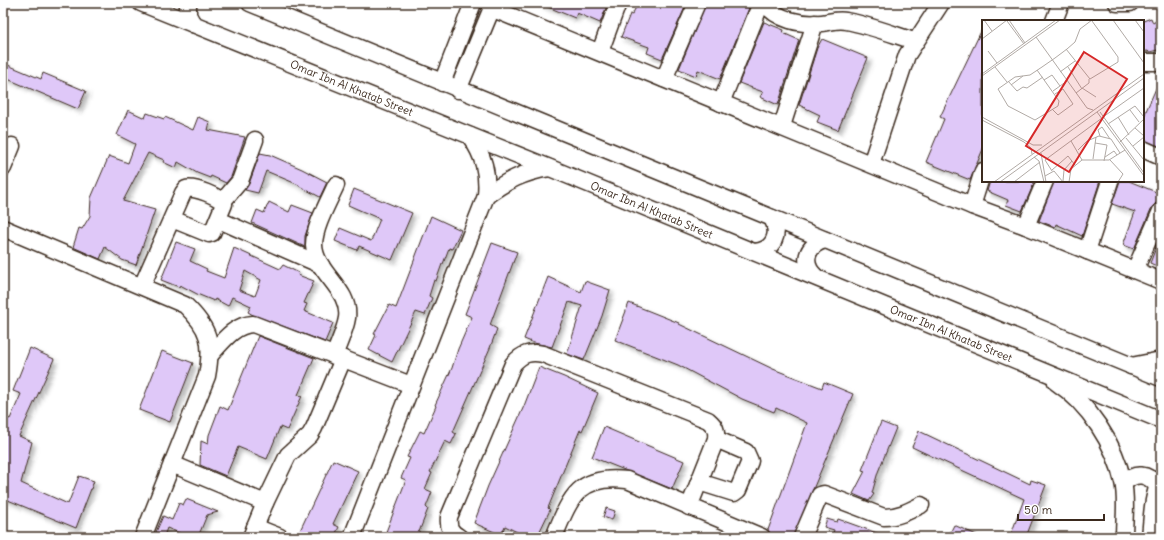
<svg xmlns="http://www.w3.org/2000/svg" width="1164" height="540" font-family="Delius,sans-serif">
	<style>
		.building { fill: #dfc8f8; stroke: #3b2a1e; fill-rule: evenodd; filter: url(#shadow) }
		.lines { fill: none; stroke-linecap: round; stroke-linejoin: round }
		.minor-casing { stroke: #3b2a1e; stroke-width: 19 }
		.minor { stroke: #fff; stroke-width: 16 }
		.labels { text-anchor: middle; stroke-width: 3.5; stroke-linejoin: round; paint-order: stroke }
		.street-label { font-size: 11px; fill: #3b2a1e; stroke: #fff }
		.inset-road { fill: none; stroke: #b1aaa5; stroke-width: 1 }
		.view { fill: #d62828; fill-opacity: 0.15; stroke: #d62828; stroke-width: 2 }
		.inset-edge { fill: none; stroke: #3b2a1e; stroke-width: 2 }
	</style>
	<defs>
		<filter id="shadow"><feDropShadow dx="3.5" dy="3.5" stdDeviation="2" flood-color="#0004"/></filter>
	</defs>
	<rect width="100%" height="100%" fill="#fff"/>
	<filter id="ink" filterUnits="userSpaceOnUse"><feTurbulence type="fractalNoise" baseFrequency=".025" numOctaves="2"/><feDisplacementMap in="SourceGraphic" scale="8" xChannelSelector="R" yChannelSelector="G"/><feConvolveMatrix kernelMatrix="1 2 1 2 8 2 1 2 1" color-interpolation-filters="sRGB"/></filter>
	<g filter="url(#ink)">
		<path class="building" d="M538,3H608L600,23L577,13L575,18Z
			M638,3H687L662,59L647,53L649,47L621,37L630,14L632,15Z
			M706,3H736L749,8L720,79L698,70L696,76L679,69Z
			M1151,18L1153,23L1161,18V49L1150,52L1147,51L1143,52V21Z
			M764,22L784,30L783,33L799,40L778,105L760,97L763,92L739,83Z
			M983,27V149L970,180L926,162L944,119L940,117Z
			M822,39L868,58L838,130L817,122L820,115L799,105L817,48Z
			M3,63L41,79L43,73L86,91L78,109L3,77Z
			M1161,77V147L1143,140V122L1146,111Z
			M128,110L145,118L147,113L164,119L165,117L193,130L198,117L210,122L208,130L245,137L231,177L226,183L211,176L210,178L197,173L178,162L176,168L163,162L164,160L148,153L123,201L155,210L136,265L122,260L105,247L100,259L73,247L79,228L82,229L90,216L91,198L109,156L128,163L135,144L117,135Z
			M260,153L270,155L302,169L327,182L320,197L299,186V185L266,171L258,193L245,190L249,184Z
			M990,181H1035L1022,211L1006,205L1008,200L987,191Z
			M1054,181H1100L1082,236L1056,224L1055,227L1039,221Z
			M1120,181H1129L1161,194V202L1156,203L1152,207L1134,249L1123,245L1135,212L1112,204Z
			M354,189L412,213L392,260L359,246L357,250L335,241L340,228L371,241L380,219L348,205Z
			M269,202L289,212L292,205L313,213L305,236V247L252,223L257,210L264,213Z
			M431,216L461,230L452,249L449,248L443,264H442L436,281L434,280L429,296L432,298L425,315L416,312L392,362L369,350L376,335L374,334L389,305L396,308Z
			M1161,235V268L1150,263Z
			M176,242L195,249L190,261L207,269L206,271L224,278L234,248L280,269L283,265L299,273L298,275L314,281L304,303L307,304L304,311L333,323L325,342L253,315L248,312L251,306L232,297L228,306L215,299L214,301L197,294L180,285L179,287L161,280ZM245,271L261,280L255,296L239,290Z
			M492,243L517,252L490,325L497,329L490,348L453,432L456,434L451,444L445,441L430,472L432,473L425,489L432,492L426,507L428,509L417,537H384L406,480L401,478L410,458L407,457L420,431L424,433L436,406L435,405L452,368L458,349L472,317L465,314Z
			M548,277L581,292L585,281L610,290L602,316L584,360L567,354L582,306L569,302L552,347L534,343L524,339Z
			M629,303L679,323V324L773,369L822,388L824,382L853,394L793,537H777L771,535L768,530L807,423L776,408L774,412L742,399L678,365L615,340Z
			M258,336L314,358L298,395L302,396L287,430L280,427L267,459L238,447L226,476L200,465L201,441L208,444L209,435L220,406L228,410Z
			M30,348L54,359L19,436L32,442L21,483L68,504L79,476L94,481L76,528L3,498V471L6,464L3,462V416L10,419L21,394L13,391Z
			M162,351L193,363L170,422L139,410Z
			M539,367L564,377L598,393L582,431L580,430L548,508L550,510L537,537H527L505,526L501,535L474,523L488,486L524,406Z
			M881,422L896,428L878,472L872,493L874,494L869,501L853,494L865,471L862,470Z
			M604,427L684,461L672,489L592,457Z
			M919,431L1030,484L1031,480L1046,485L1026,537H1010L1024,499L912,447Z
			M333,460L358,471L333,524L339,527L334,537H297Z
			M186,499L218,512L207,515L198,537H189L167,528L164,536L156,532L163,516L172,520L179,503L183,505Z
			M606,508L615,511L612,520L603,517Z
			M827,519L837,522L838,519L888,537H832L834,530L824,527Z
			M954,525L981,537H948Z"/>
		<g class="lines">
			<g class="minor-casing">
				<g id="minor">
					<path id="s1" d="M141,3L550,168L1161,420"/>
					<path d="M188,3V15L193,24"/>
					<path d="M250,3L1161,378"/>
					<path d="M764,3C777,20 801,25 822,23C831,22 838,19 846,21C869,25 892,34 914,41"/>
					<path d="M1117,3H1130"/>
					<path d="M491,8L972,206L1026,226L1161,281"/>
					<path d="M1054,21L1061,3"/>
					<path d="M600,52L618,3"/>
					<path d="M1143,62H1161"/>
					<path d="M664,79L697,3"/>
					<path d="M442,83L473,3"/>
					<path d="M458,90L494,3"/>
					<path d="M721,103L761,3"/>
					<path d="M782,126L815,23"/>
					<path d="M1143,149L1161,157"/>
					<path d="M871,164L907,55L941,3"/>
					<path d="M3,168L12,146"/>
					<path d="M486,196C506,181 524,172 549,168"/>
					<path d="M223,201L240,181L255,140"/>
					<path d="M972,206L983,171"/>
					<path d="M219,220L321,265"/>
					<path d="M1026,226L1045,181"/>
					<path d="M3,228L185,305C210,329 213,343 207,376L143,537"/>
					<path d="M1087,251L1110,181"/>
					<path d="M755,252C773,250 781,235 772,218"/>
					<path d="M1135,270L1161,211"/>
					<path d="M816,277C801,264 806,245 825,240"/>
					<path d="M142,286L183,193L186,189C193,186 221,197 224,204L212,233L209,234L172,219"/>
					<path d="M211,354C223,341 234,325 253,324L411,385"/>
					<path d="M334,356C338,344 345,331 347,318C351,289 315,273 314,245C314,227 329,201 336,185"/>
					<path d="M1131,366L1161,360"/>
					<path d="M1056,382C1088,403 1115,444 1123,482C1127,499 1124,520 1124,537"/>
					<path d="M172,464L265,503"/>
					<path d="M699,482L734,493L738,490L750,461L746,452L716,439"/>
					<path d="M1124,483C1135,472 1148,473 1157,486"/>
					<path d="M255,527L280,537"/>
					<path d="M251,537L265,503L288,455L310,435L314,428L343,359"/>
					<path d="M352,537L486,196C488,173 484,156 470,136"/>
					<path d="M459,537C450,532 448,527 449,517L513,364C522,354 530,351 543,354L708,420C715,426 717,430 716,439L689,507"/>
					<path d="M554,537C570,498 578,474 627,480L762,537"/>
					<path d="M802,537L820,495L824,494L884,517C898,517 909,511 921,505"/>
					<path d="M1150,537C1152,518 1152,496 1161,478"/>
				</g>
			</g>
			<use href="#minor" class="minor"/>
		</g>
	</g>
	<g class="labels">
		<g class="street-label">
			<text dy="4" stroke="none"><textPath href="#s1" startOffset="227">Omar Ibn Al Khatab Street</textPath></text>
			<text dy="4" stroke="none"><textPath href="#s1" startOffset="551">Omar Ibn Al Khatab Street</textPath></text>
			<text dy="4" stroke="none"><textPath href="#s1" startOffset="875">Omar Ibn Al Khatab Street</textPath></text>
		</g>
	</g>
	<g transform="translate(982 20)">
		<rect width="162" height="162" fill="#fff"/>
		<path class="inset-road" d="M2,0L10,11M27,0L43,23M131,0L162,43M153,0L162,12M25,1L42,24M54,17L105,88L111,90M0,19L25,0M84,29L108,59L136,42V37L110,1M6,31L15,43M13,47L25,62M86,47L100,69M55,50L77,81L76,86L53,100L26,86L16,69L33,57L48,55L60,47L73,38L85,29L93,22L98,9L110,0M78,52L93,41M0,54L74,0M0,56L78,0M62,60L70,55L78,66M26,61L35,71L41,67L45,68L61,57M29,65L41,56M100,68L114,77M71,71L85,61M94,73L107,63V59M70,89L76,95L91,84L81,69L73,74M148,90L157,102M115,92L162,156M118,92L162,153M0,97L51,125H60M121,97L162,68M136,97L147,115M0,100L42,122L49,128L50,134M126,104L153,86L162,97M153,108L162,116M118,116L116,110L120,107L128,119M144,118L162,140M89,121L100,140M138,122L162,99M113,123L125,125L122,141M151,126L162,117M96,130L105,121L117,116L129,119L138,133M59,133L64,162M52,137L57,141L62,162M123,137L132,131L135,135M111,139L114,117M128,140L141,154L136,162M70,150L86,136L93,145M70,151L63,140L120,98M63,156L72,151L81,162M81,161L82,150L90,141M12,162L162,54M18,162L162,58M32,162L58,142M87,162L89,149L100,140H127L143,130"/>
		<path class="view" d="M102,32L145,59L87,152L44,126Z"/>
		<rect width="162" height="162" class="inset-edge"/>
	</g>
	<rect width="1164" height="540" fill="none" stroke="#fff" stroke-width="16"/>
	<rect x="8" y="8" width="1148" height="524" fill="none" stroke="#3b2a1e" stroke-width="1.5" filter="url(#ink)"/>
	<path d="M1018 514v6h86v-6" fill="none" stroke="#3b2a1e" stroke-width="2"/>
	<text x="1024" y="514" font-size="12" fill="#3b2a1e" stroke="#ffffff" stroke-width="3" paint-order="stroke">50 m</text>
</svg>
